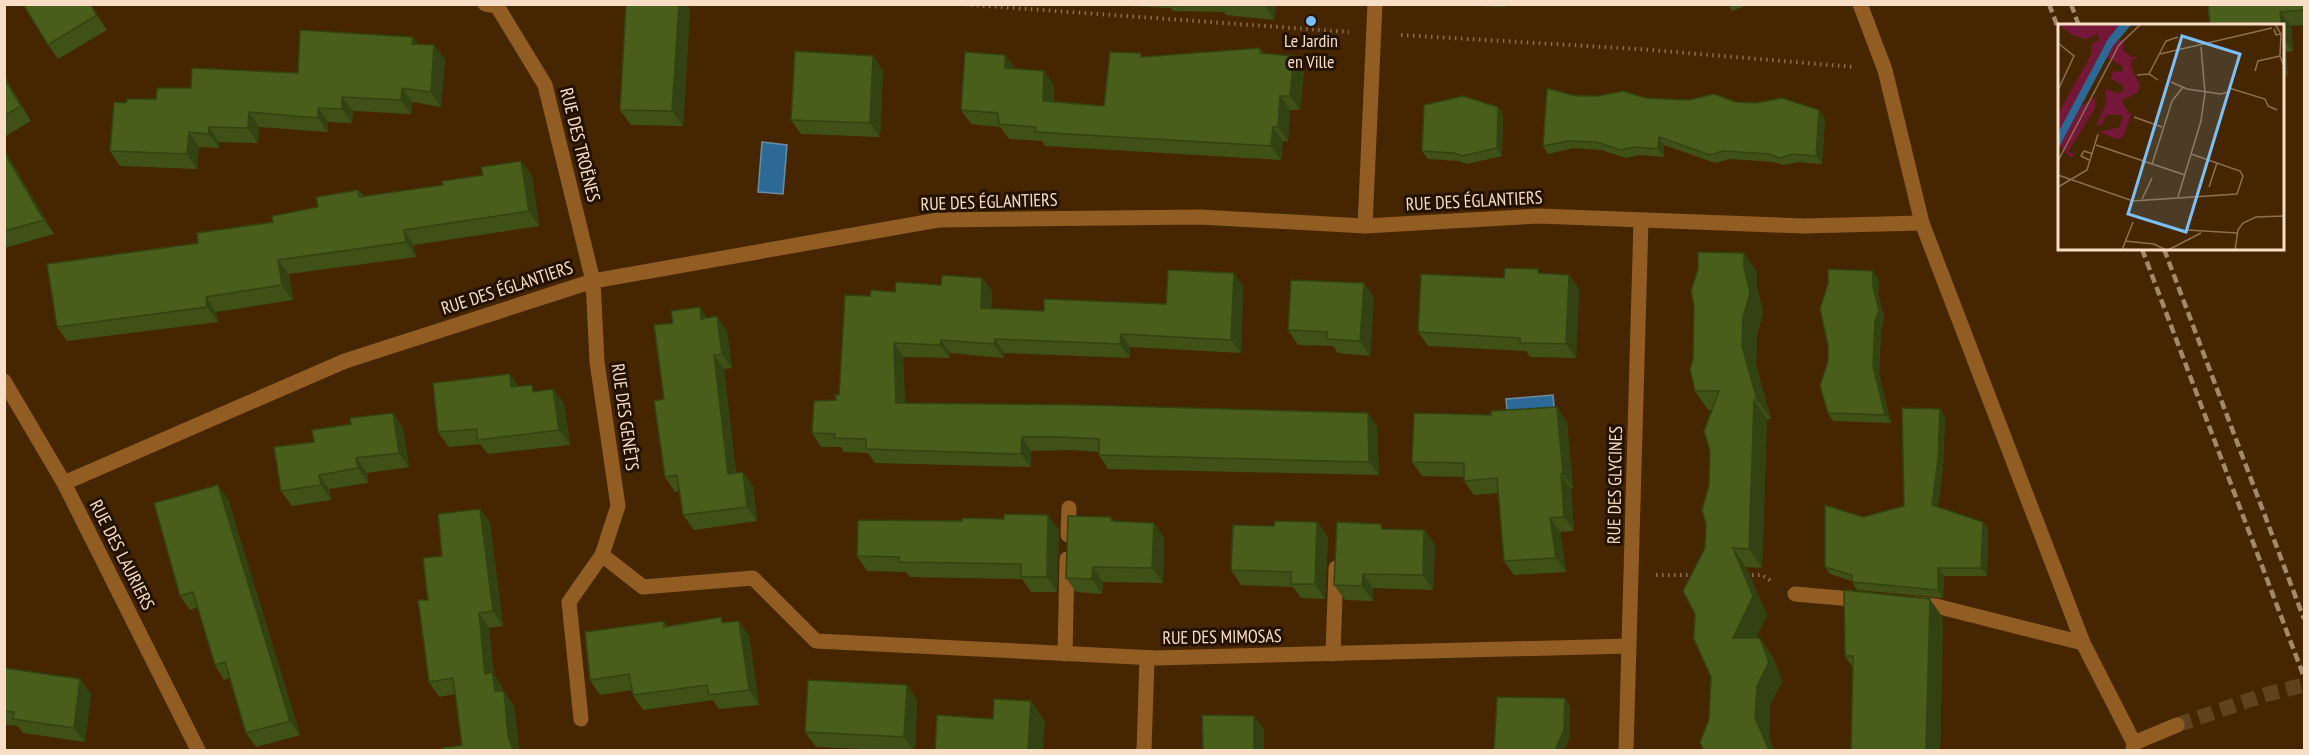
<svg xmlns="http://www.w3.org/2000/svg" width="2309" height="755" font-family="'PT Sans Narrow',sans-serif">
	<style>
		.water { fill: #2d6997; stroke: #6a8ca5; stroke-width: 1.5 }
		.lines { fill: none; stroke-linecap: round; stroke-linejoin: round }
		.street-tunnel { stroke: #61421e; stroke-width: 15; stroke-dasharray: 15 8; stroke-linecap: butt }
		.path { stroke: #8c6e4e; stroke-width: 4; stroke-dasharray: 1.5 4.5; stroke-linecap: butt }
		.lane { stroke: #915d22; stroke-width: 15 }
		.street { stroke: #915d22; stroke-width: 15 }
		.rail { stroke: #a5886a; stroke-width: 4.5; stroke-dasharray: 9 4.5; stroke-linecap: butt }
		.wall { fill: #3f5116 }
		.shaded-wall { fill: #334212 }
		.building { fill: #495e1a; stroke: #334212; stroke-width: 1.5 }
		.poi-dot { fill: #7abff8; stroke: #241201; stroke-width: 2 }
		.labels { text-anchor: middle; stroke-width: 6; stroke-linejoin: round; paint-order: stroke }
		.poi-label { font-size: 18px; fill: #f8dec6; stroke: #241201 }
		.street-label { font-size: 18px; fill: #f8dec6; stroke: #241201 }
		.inset-road { fill: none; stroke: #8d704f; stroke-width: 1.5 }
		.view { fill: #7abff8; fill-opacity: 0.15; stroke: #7abff8; stroke-width: 3 }
		.inset-edge { fill: none; stroke: #f8dec6; stroke-width: 3 }
	</style>
	<rect width="100%" height="100%" fill="#462600"/>
	<path class="water" d="M762,142L787,145L783,194L758,192Z
		M1553,395L1555,418L1508,422L1506,399Z"/>
	<g class="lines">
		<path class="street-tunnel" d="M2177,725L2264,695L2304,685"/>
		<path class="path" d="M959,4L1349,32
			M1401,35L1638,49L1854,67
			M1656,575H1694
			M1746,575H1762L1773,582"/>
		<path class="lane" d="M1068,535L1069,508
			M1065,654L1067,559
			M1333,654L1336,568
			M1144,750L1147,658"/>
		<path class="street" d="M485,4L497,6L545,85L593,281L597,362L618,506L602,555L569,602L581,719
			M1860,4L1885,70L1922,223L2083,643L2134,743L2133,750
			M1365,226L1375,4
			M4,381L64,483L198,750
			M64,483L345,361L593,281L938,220L1200,217L1365,226L1539,216L1803,226L1922,223
			M602,555L643,587L753,578L816,641L1156,658L1629,646
			M1795,594L1863,600
			M1916,604L1936,606L2083,643
			M2134,743L2177,725
			M1626,750L1641,220"/>
		<path class="rail" d="M2049,4L2060,33
			M2071,4L2079,26
			M2142,249L2304,677
			M2164,249L2304,619"/>
	</g>
	<path class="wall" d="M90,4L107,30L58,59L48,45Z
		M626,4H686L690,10L683,126L631,125L620,110Z
		M1128,4H1276L1274,20L1226,15L1224,12L1173,11L1171,8L1130,6Z
		M1450,4H1505V7L1450,5Z
		M1728,4H1750L1732,11Z
		M2208,4H2304V25L2291,26L2293,51L2286,52L2288,75H2283V26Z
		M413,37L418,44L445,59L441,107L412,102L411,114L353,111L352,123L328,122V132L259,127L258,143L219,142V148L199,147L197,169L120,166L110,151L126,103L156,99L298,73Z
		M1260,48L1264,54L1304,70L1300,110H1290L1288,141H1283L1281,160L1045,146L1042,141L1009,139L1000,127L971,124L961,110L1005,55L1015,69L1054,85V102L1104,106L1144,57Z
		M883,71L880,137L801,134L791,120Z
		M4,75L31,121L4,137Z
		M1571,95L1736,102L1825,118L1822,164L1798,162L1784,165L1774,162L1730,159L1715,163L1664,145V157L1639,155L1626,158L1601,150L1574,148L1548,154L1543,146Z
		M1498,107L1503,115L1502,156L1467,164L1459,161L1428,159L1422,151Z
		M4,149L54,234L4,248Z
		M521,161L532,176L539,226L414,245L416,257L289,274L293,300L216,312L218,322L67,341L57,327L198,243L273,222L318,207L358,190L363,196L443,185L483,175Z
		M1757,272V286L1763,312L1757,336L1756,365L1771,419H1767L1762,568L1746,567L1767,615L1756,638L1773,657L1782,681L1770,705L1769,737L1709,719L1711,677L1694,637L1705,548L1709,485L1712,410H1708L1695,391Z
		M1541,273L1569,275L1579,289L1576,358L1530,357L1526,351L1428,346L1418,332L1504,278Z
		M982,278L992,291L991,309L1044,311L1166,304L1243,286L1241,353L1130,347V358L1004,353V358L950,353V358L903,357L905,403L1377,426L1379,475L1108,469L1099,455V452L1071,450L1031,451V467L875,463L868,453L844,452L841,447H821L812,433L839,395L870,296Z
		M1879,279L1878,293L1884,318L1881,329L1879,374L1891,423L1833,421L1828,413V361Z
		M1374,298L1370,356L1338,353L1333,346L1298,345L1288,330Z
		M700,307L707,318L717,316L727,331L732,368L724,369L736,473L753,486L757,521L694,530L683,515L680,491L675,492L665,477L664,399L673,323Z
		M519,386L536,391L553,389L564,404L570,445L488,454L480,444L449,447L438,432Z
		M393,413L403,428L409,467L367,473L368,483L329,489L331,500L292,506L281,491L351,424Z
		M1945,417L1943,467L1938,507L1988,529L1987,576H1944L1943,598L1857,590L1852,581L1830,574L1825,567L1863,517L1904,506Z
		M1567,422L1573,488H1571L1574,531L1560,532L1566,572L1514,575L1504,561L1499,493L1474,495L1464,481V477L1422,476L1412,462Z
		M228,499L300,735L256,747L246,733L229,678L224,680L215,665L198,607L190,610L180,596Z
		M480,509L490,523L503,626L489,628L494,675L502,687L503,691L514,706L519,750L462,745L455,694L439,697L429,682L428,600L442,556Z
		M1111,517L1115,522L1154,523L1164,538L1163,583L1103,582L1102,594L1076,592L1066,578Z
		M1317,522L1328,537L1325,599L1301,598L1293,587L1241,585L1231,570L1274,526Z
		M1385,529L1424,530L1435,544L1433,590L1373,588V601L1345,600L1334,585Z
		M1059,530L1057,592H1031L1022,579L910,577L906,572L867,571L857,556Z
		M1943,618L1940,750H1851L1853,668L1845,656Z
		M664,621L667,627L725,622L749,635L759,705L719,709L713,700L643,710L633,695L632,690L600,695L590,680Z
		M4,666L6,668L80,679L91,694L85,742L23,733L18,726L4,725Z
		M907,685L917,700L915,750H885L816,747L805,732Z"/>
	<path class="shaded-wall" d="M679,4H686L690,10L683,126L672,111Z
		M1264,4H1276L1274,20Z
		M2280,12L2291,26L2293,51L2283,38V26H2282Z
		M413,37L423,51L412,44Z
		M434,45L445,59L441,107L431,92Z
		M2283,48L2286,52L2288,75L2283,68Z
		M1005,55L1016,69L1005,68Z
		M873,56L883,71L880,137L870,123Z
		M1294,56L1304,70L1300,110L1290,96Z
		M1044,71L1054,85L1053,115L1043,101Z
		M4,75L31,121L21,106L4,78Z
		M402,88L412,102L411,114L401,100Z
		M1280,96L1290,110L1288,141L1278,127Z
		M342,97L353,111L352,123L342,109Z
		M1498,107L1503,115L1502,156L1497,148Z
		M318,108L328,122V132L318,118Z
		M1819,110L1825,118L1822,164L1816,156Z
		M249,112L259,127L258,143L248,128Z
		M209,127L219,142V148L209,134Z
		M1273,127L1283,141L1281,160L1271,146Z
		M189,132L199,147L197,169L187,154Z
		M1659,137L1664,145V157L1658,149Z
		M4,149L54,234L44,220L4,152Z
		M521,161L532,176L539,226L529,211Z
		M404,230L414,245L416,257L406,242Z
		M1744,253L1757,272V286L1763,312L1757,336L1756,365L1771,419L1757,400L1742,346Z
		M278,260L289,274L293,300L282,285Z
		M1873,271L1879,279L1878,293L1884,318L1881,329L1879,374L1891,423L1885,415L1873,366Z
		M1234,273L1243,286L1241,353L1231,340Z
		M1569,275L1579,289L1576,358L1566,344Z
		M982,278L992,291L991,321L981,308Z
		M1364,283L1374,298L1370,356L1360,341Z
		M206,297L216,312L218,322L207,307Z
		M700,307L710,322L701,319Z
		M717,316L727,331L732,368L722,354Z
		M1121,334L1130,347V358L1120,344Z
		M995,339L1004,353V358L994,344Z
		M941,340L950,353V358L940,345Z
		M894,343L903,357L905,416L896,403Z
		M714,355L724,369L738,489L728,474Z
		M510,374L520,388L511,387Z
		M553,389L564,404L570,445L559,430Z
		M1754,400L1767,419L1762,568L1749,549Z
		M1557,407L1567,422L1573,488L1563,474Z
		M1940,409L1945,417L1943,467L1937,513L1932,505Z
		M393,413L403,428L409,467L399,453Z
		M1368,413L1377,426L1379,475L1369,462Z
		M1022,437L1031,451V467L1021,454Z
		M356,458L367,473L368,483L358,468Z
		M743,472L753,486L757,521L747,507Z
		M1561,474L1571,488L1574,531L1564,517Z
		M319,475L329,489L331,500L321,485Z
		M218,485L228,499L300,735L290,721Z
		M480,509L490,523L503,626L493,611Z
		M1048,515L1059,530L1057,592L1047,577Z
		M1550,518L1560,532L1566,572L1556,558Z
		M1317,522L1328,537L1325,599L1315,584Z
		M1983,522L1988,529L1987,576L1981,568Z
		M1154,523L1164,538L1163,583L1152,568Z
		M1424,530L1435,544L1433,590L1423,575Z
		M1733,548L1746,567L1767,615L1747,657L1733,638Z
		M1093,567L1103,582L1102,594L1092,579Z
		M1938,568L1944,576L1943,598L1938,590Z
		M1363,574L1373,588V601L1362,586Z
		M1930,599L1943,618L1940,750H1926Z
		M479,613L489,628L494,675L502,687L505,706L495,691L485,674Z
		M739,621L749,635L759,705L749,690Z
		M1760,638L1773,657L1782,681L1770,705L1769,737L1774,750H1769L1755,718Z
		M80,679L91,694L85,742L74,728Z
		M907,685L917,700L915,750H913L904,737Z
		M504,691L514,706L519,750H513L508,735Z
		M1565,698L1570,706V738L1564,750H1555Z
		M1031,701L1045,721L1043,750H1028Z
		M1254,716L1264,729V750H1254Z"/>
	<path class="building" d="M23,4H90L97,15L48,45Z
		M626,4H679L672,111L620,110Z
		M2208,4H2304V10L2280,12L2282,26H2210Z
		M300,30L413,37L412,44L434,45L431,92L402,88L401,100L342,97V109L318,108V118L249,112L248,128L209,127V134L189,132L187,154L110,151L114,102L126,103L127,99H156L157,88H191L192,68L298,73Z
		M1260,48V53L1294,56L1290,96H1280L1278,127H1273L1271,146L1035,132L1036,127L999,124L998,113L961,110L965,52L1005,55V68L1044,71L1043,101L1104,106L1110,52L1141,53V57Z
		M795,51L873,56L870,123L791,120Z
		M4,78L21,106L4,116Z
		M1547,88L1571,95L1583,96H1598L1623,91L1646,98L1689,100L1714,94L1736,102L1756,103L1782,98L1819,110L1816,156L1793,154L1779,158L1769,154L1724,151L1710,155L1659,137L1658,149L1634,147L1621,150L1596,142L1568,141L1543,146Z
		M1463,96L1498,107L1497,148L1462,156L1454,153L1422,151L1424,105Z
		M4,152L44,220L4,231Z
		M521,161L529,211L404,230L406,242L278,260L282,285L206,297L207,307L57,327L47,264L198,243L197,233L273,222L272,216L318,207L316,197L358,190L359,197L443,185L442,181L483,175L481,167Z
		M1698,252L1744,253V267L1750,293L1743,317L1742,346L1757,400H1754L1749,549L1733,548L1753,596L1733,638H1760L1769,662L1757,686L1755,718L1769,750H1703L1700,742L1709,719L1711,677L1693,637H1694L1695,614L1683,591L1705,548L1706,524L1702,510L1709,485L1710,451L1704,431L1719,391H1695L1690,369L1693,359L1694,306L1691,291L1698,269Z
		M1505,268L1538,269V273L1569,275L1566,344L1520,343V338L1418,332L1421,274L1504,278Z
		M1828,269L1873,271V286L1879,311L1875,321L1873,366L1885,415L1828,413L1820,386L1828,361V345L1820,309L1828,284Z
		M1168,270L1234,273L1231,340L1121,334L1120,344L995,339L994,344L941,340L940,345L894,343L896,403L1084,405L1368,413L1369,462L1099,455V439L1061,437H1022L1021,454L866,449V439L834,438L835,434L812,433L814,401L836,400L835,395H839L845,295L870,296L871,290L895,292L896,282L941,285L942,275L982,278L981,308L1044,311V299L1166,304Z
		M1291,280L1364,283L1360,341L1327,339V332L1288,330Z
		M700,307L701,319L717,316L722,354L714,355L728,474L743,472L747,507L683,515L677,475L665,477L654,401L664,399L654,325L673,323L671,311Z
		M510,374L511,387L532,385L533,392L553,389L559,430L477,440V429L438,432L433,383Z
		M1557,407L1563,474H1561L1564,517L1550,518L1556,558L1504,561L1497,478L1464,481V463L1412,462L1414,413L1491,415V411Z
		M1902,408L1940,409L1938,459L1932,505L1983,522L1981,568H1938V590L1852,582V575L1825,567V505L1863,517L1904,506Z
		M393,413L399,453L356,458L358,468L319,475L321,485L281,491L274,447L314,442L312,430L351,424L350,418Z
		M218,485L290,721L246,733L225,662L215,665L193,592L180,596L154,503Z
		M480,509L493,611L479,613L485,674L492,672L495,691H504L508,735L513,750H443L442,748L462,745L453,678L429,682L418,600H428L423,558L442,556L438,514Z
		M1004,514L1048,515L1047,577H1021V564L899,562V557L857,556L858,520L962,521V518L1004,519Z
		M1068,516L1111,517V521L1154,523L1152,568L1093,567L1092,579L1066,578Z
		M1275,521L1317,522L1315,584H1291V572L1231,570L1233,525L1274,526Z
		M1337,522L1381,524L1382,529L1424,530L1423,575L1363,574L1362,586L1334,585Z
		M1844,590L1930,599L1926,750H1851L1853,656H1845Z
		M721,617L722,623L739,621L749,690L709,695L707,685L633,695L629,674L590,680L585,632L664,621V627Z
		M4,668L80,679L74,728L13,719L14,712L4,711Z
		M808,680L907,685L904,737L805,732Z
		M1497,697L1565,698L1564,730L1555,750H1494Z
		M994,699L1031,701L1028,750H935L937,715L993,719Z
		M1202,715L1254,716V750H1203Z"/>
	<circle class="poi-dot" cx="1311" cy="21" r="6"/>
	<g class="labels">
		<g class="poi-label">
			<text x="1311" y="47">Le Jardin<tspan x="1311" dy="21">en Ville</tspan></text>
		</g>
		<g class="street-label">
			<text transform="translate(580 145) rotate(76)" y="6">RUE DES TROËNES</text>
			<text transform="translate(1474 201) rotate(-3)" y="6">RUE DES ÉGLANTIERS</text>
			<text transform="translate(989 202) rotate(-2)" y="6">RUE DES ÉGLANTIERS</text>
			<text transform="translate(507 288) rotate(-18)" y="6">RUE DES ÉGLANTIERS</text>
			<text transform="translate(625 417) rotate(82)" y="6">RUE DES GENÊTS</text>
			<text transform="translate(1615 485) rotate(-89)" y="6">RUE DES GLYCINES</text>
			<text transform="translate(122 555) rotate(63)" y="6">RUE DES LAURIERS</text>
			<text transform="translate(1222 637) rotate(-1)" y="6">RUE DES MIMOSAS</text>
		</g>
	</g>
	<g transform="translate(2058 24)">
		<rect width="226" height="226" fill="#462600"/>
		<path d="M0,0H62L50,15L0,109V90L33,31L34,19L41,17L40,10L28,15L14,11ZM59,16H65V27L73,33L81,32L73,37V43L82,61L80,68L63,77L73,91L65,113L59,115L41,108L62,103L65,91H48L44,101H38L47,82L48,65L62,70L65,66V61L53,55L55,47L64,48L65,43L49,33ZM38,73L37,84L10,128L18,131L12,133L2,122L23,82Z" fill="#751738"/>
		<path d="M62,0H74L55,22L0,125V109L50,15Z" fill="#2d6997"/>
		<path class="inset-road" d="M216,5L218,11L223,10L217,0M223,10L222,32L227,45M0,19L16,32L0,66M102,30L214,4M197,47L200,37L222,32M91,50L108,17L120,13M79,51L91,50L100,56M113,58L129,65L163,70L170,68L177,48M171,64L207,75L210,82L219,86M76,93L104,103M38,121L127,151M31,136L23,132L26,127L35,130M0,137L61,21L83,0M94,140L114,77L125,63M0,151L75,177L179,170L185,152L182,147L133,130M0,163L29,146L40,110M151,163L159,139M120,173L143,97L147,69L143,23M84,175L94,154M130,206L179,209M67,217L96,220L108,226M64,226L75,198M110,226L143,209M177,226L180,206L185,199L198,193L227,192"/>
		<path class="view" d="M124,12L182,30L128,208L70,190Z"/>
		<rect width="226" height="226" class="inset-edge"/>
	</g>
	<rect width="2309" height="755" fill="none" stroke="#f8dec6" stroke-width="12"/>
</svg>
